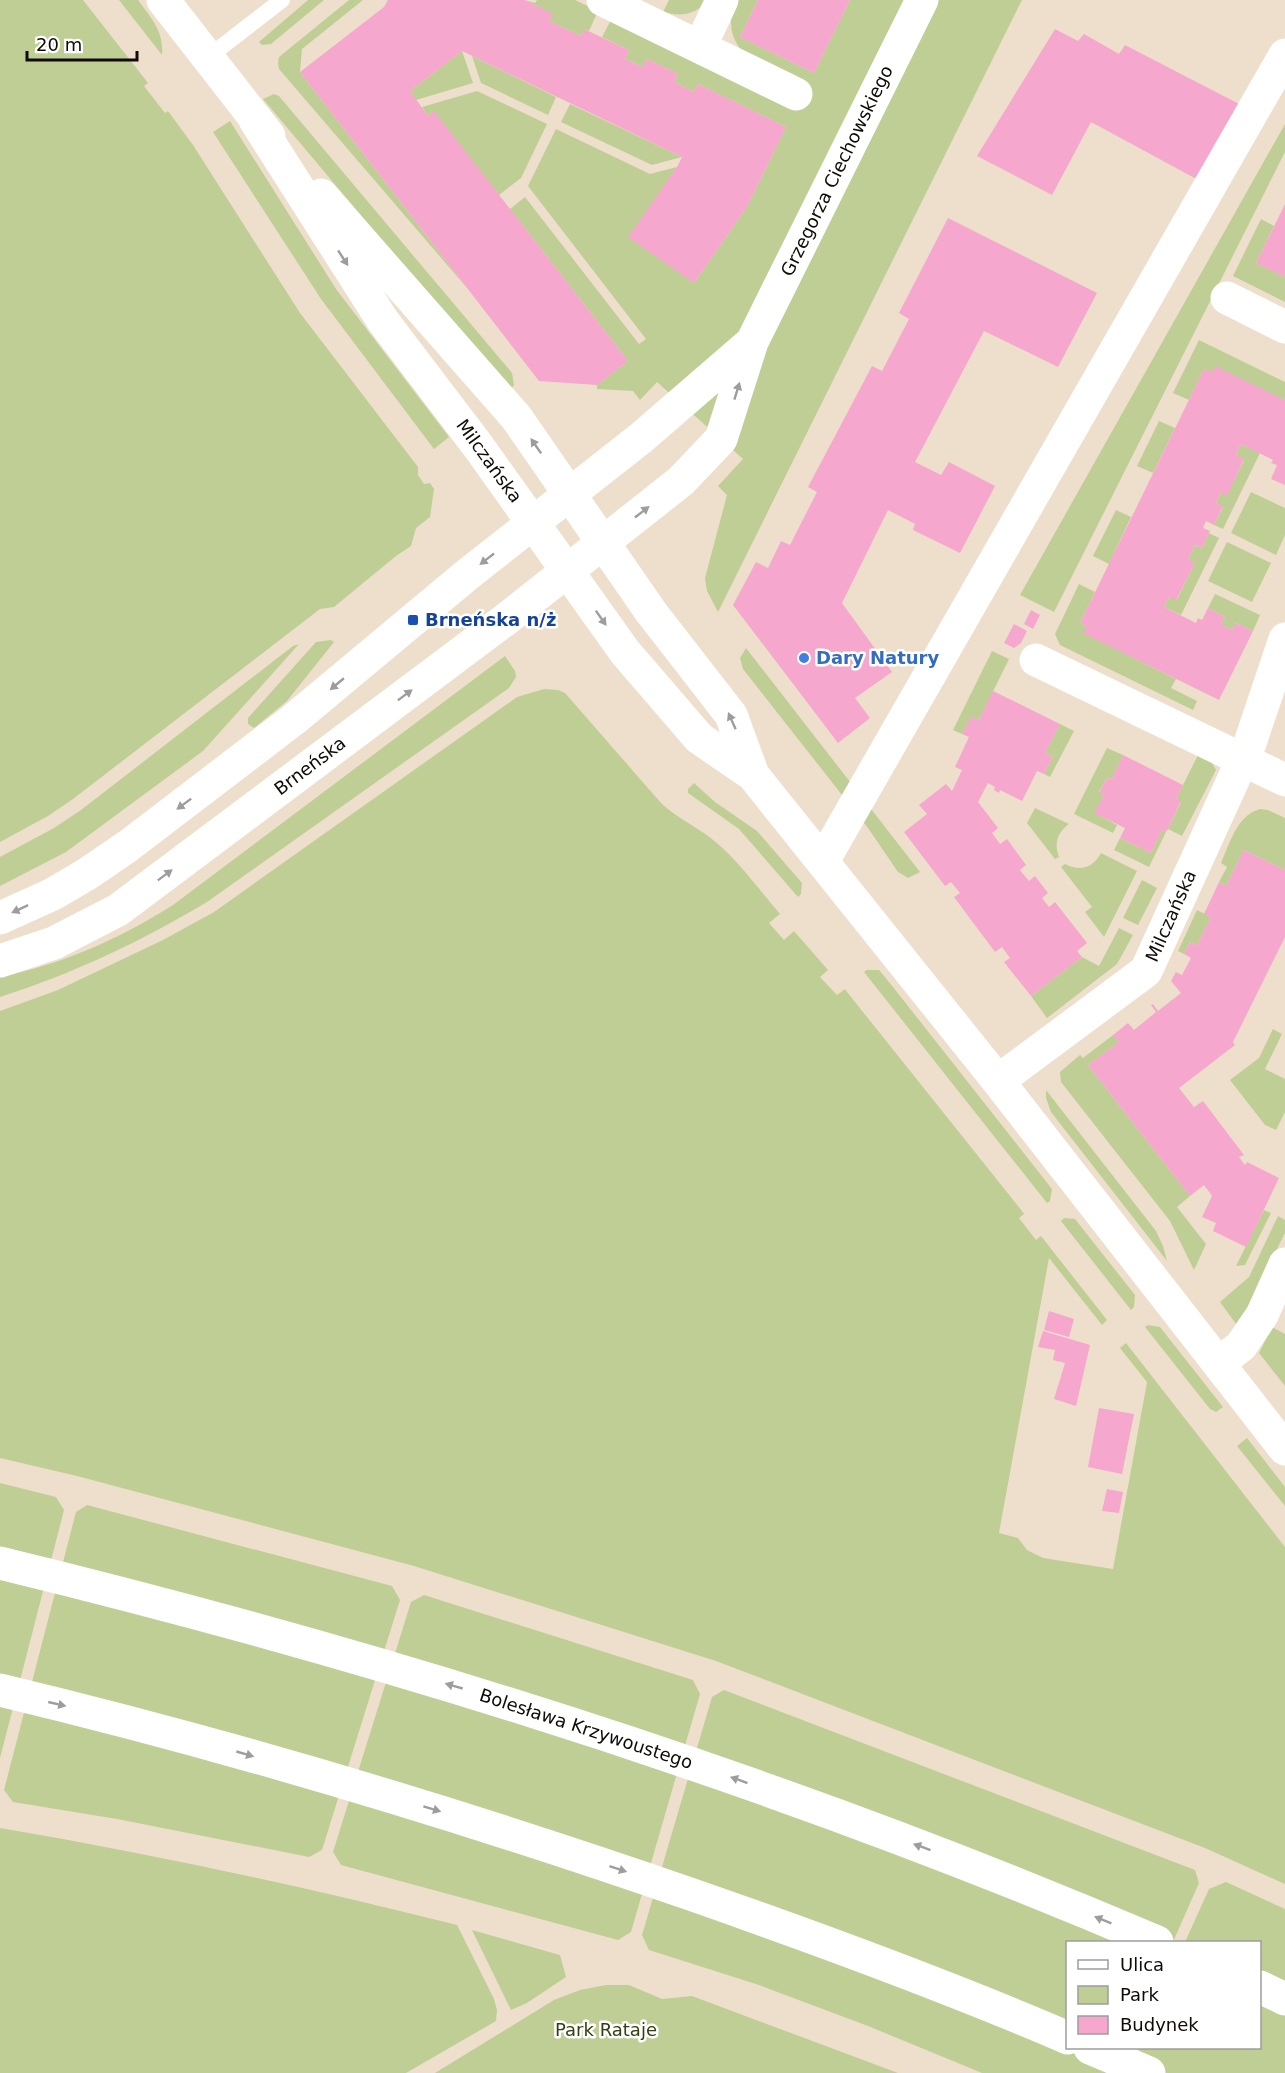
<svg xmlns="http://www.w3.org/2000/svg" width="1285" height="2073" font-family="'DejaVu Sans',sans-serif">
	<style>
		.green { fill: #bfce94 }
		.building { fill: #f5a7cd }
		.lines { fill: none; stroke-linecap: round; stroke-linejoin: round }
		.lane { stroke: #fff; stroke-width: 16 }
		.street { stroke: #fff; stroke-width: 33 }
		.secondary { stroke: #fff; stroke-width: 33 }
		.oneway { fill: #9f9d9b }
		.transit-dot { fill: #1a4fb4; stroke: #fff; stroke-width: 2 }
		.shop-dot { fill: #3f7fe0; stroke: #fff; stroke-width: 2 }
		.labels { text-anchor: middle; stroke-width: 5; stroke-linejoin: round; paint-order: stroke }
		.street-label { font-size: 18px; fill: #0f0a05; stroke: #fff }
		.transit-label { font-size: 18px; font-weight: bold; fill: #164399; stroke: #fff; text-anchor: start }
		.shop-label { font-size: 18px; font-weight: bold; fill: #366cbe; stroke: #fff; text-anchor: start }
		.park-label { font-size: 18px; fill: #353e14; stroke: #fff }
	</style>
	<rect width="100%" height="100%" fill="#eedfcc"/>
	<path class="green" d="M0,0H83L148,83L144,86L165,113L168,111L193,145L300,313L418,467V475L424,484L430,483L434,489L430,517L416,528L411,546L396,556L334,607L320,609L73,799L48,816L0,842Z
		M119,0H138C151,18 164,31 162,55Z
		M308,0H324L271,44L262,45L259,42Z
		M349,0H363L302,49L300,72L467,288L279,69L278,63L279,57Z
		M525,0L535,3L537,0H575L598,11L589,31L584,29L581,36L549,21L552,14Z
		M669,0H708C696,15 681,17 663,12Z
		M734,0H758L740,37L814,73L850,0H1022L718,612L707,591L705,578L727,495L718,486L743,459L657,382L640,400L633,391L597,389V385L628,361L510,209L525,197L639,344L646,339L528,186L556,129L650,174L677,167L629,237L694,283L747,207L786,127L698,84L694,92L674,82L678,74L647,59L643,67L625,59L629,50L602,37L612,18L742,51C728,34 730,20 734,0Z
		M462,51L473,83L416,100L410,91Z
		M472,56L556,97L548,115L481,83Z
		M477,91L547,124L521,178L499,195L433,112L428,116L422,107Z
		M274,94L279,96L512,373L514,385L509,391L263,99Z
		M570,104L682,157L652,165L561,122Z
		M230,121L336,289L449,437L434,449L321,299L213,132Z
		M1285,124V152L1054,612L1020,595Z
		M1261,219L1274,226L1256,263L1285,277V302L1233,276Z
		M1199,340L1285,382V400L1204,369L1189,400L1173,393Z
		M1159,421L1175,428L1153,473L1137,466Z
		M1241,444L1260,453L1223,529L1214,525L1223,507L1216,503L1221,492L1227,495L1244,460L1236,455Z
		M1251,492L1285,508V535L1276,555L1231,533Z
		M1116,510L1131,517L1109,564L1093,556Z
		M1209,533L1219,538L1181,615L1164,607L1169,597L1177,599L1195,563L1188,559L1195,545L1202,548Z
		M1227,542L1271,563L1252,602L1208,581Z
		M1079,584L1095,592L1080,623L1087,626L1084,633L1176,679L1171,688L1197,701L1193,710L1060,645L1055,634Z
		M1215,594L1260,615L1253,631L1236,623L1232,630L1221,624L1225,617L1208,608Z
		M331,640L334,642L287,701L254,728L248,724V718L316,642Z
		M299,644L203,751L66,852L0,886V857L54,828L81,810L293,646Z
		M746,648L920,872L908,878L898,872L868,828L743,669L740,658Z
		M992,651L1009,659L979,720L971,717L962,734L953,730Z
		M505,656L515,671L516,677L509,688L207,902C142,941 72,974 0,997V977C63,964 119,939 173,905Z
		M544,689L558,690L565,693L661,803C678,819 700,828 718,844C741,864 760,891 780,914L769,923L784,940L794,931L828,970L820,977L837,995L845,989L847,992L1022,1211L1024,1214L1019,1218L1036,1240L1041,1236L1107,1320L1102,1325L1049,1258L999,1533L1018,1538L1027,1550L1043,1558L1113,1569L1147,1382L1120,1348L1126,1343L1285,1547V1884L1205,1848L716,1661L414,1566L77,1476L0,1458V1011L58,990L163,940L214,912L517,697Z
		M1060,724L1074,731L1050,777L1044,774L1053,757L1045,753Z
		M1107,748L1123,755L1111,780L1107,778L1099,792L1104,795L1095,813L1117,825L1113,833L1074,814Z
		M1199,753L1212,763L1216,770L1182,836L1168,829L1181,802L1176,799Z
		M694,783L715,802L757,831L802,883L801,894L798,897L739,829L688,793V789Z
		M1035,808L1069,824C1057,833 1054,843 1059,857L1055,859L1027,823Z
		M1260,809L1268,810L1285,818V870L1244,850L1226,886L1219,882L1227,867L1221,863C1230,843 1237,815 1260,809Z
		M1162,830L1166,832L1149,867L1114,850L1120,838L1151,853Z
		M1101,853L1137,871L1104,937L1085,912L1092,907L1061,867L1065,864C1080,872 1093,868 1101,853Z
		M1142,880L1157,888L1138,925L1123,918Z
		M1197,910L1211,917L1197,945L1190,942L1184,954L1178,951Z
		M1119,928L1133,935L1117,964L1047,1018L1031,996L1082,957L1099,966Z
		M867,970H879L893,987L1052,1189L1050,1201L1047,1203L864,972Z
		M1273,1029L1282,1034L1265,1069L1285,1079V1112L1276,1130L1265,1125L1230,1080L1259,1058Z
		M1113,1035L1119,1042L1088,1065L1190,1196L1177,1207L1206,1244L1194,1270L1170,1221L1061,1082L1060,1072L1080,1055L1083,1058Z
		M1046,1090L1156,1231L1163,1246L1167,1261L1051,1112L1046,1098Z
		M1264,1210L1271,1213L1245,1265L1236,1266Z
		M1278,1216L1285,1220V1233L1245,1313L1236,1324L1220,1302L1249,1277Z
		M1064,1218L1075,1219L1135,1295L1134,1307L1131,1310L1061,1221Z
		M1148,1325L1160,1327L1223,1407L1216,1412L1210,1409L1145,1327Z
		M1272,1327L1285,1334V1386L1259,1353Z
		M1247,1438L1285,1487V1506L1237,1446Z
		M0,1483L56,1497L64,1510L0,1758Z
		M87,1505L392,1586L400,1600L322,1850L309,1857L117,1819L13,1802L4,1790L76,1512Z
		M424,1595L693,1680L700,1694L631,1932L618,1940L341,1865L333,1852L411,1602Z
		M724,1690L1195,1870L1199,1883L1173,1942H1068V2048L1115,2073H982L868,2026L759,1985L649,1950L642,1935L712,1697Z
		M0,1828C154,1854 305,1887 457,1925L494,1999L497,2010L496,2021L406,2073H0Z
		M1226,1882L1285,1909V2073H1129L1140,2048H1260V1942H1185L1209,1889Z
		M472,1930L560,1955L566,1977L527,2003L511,2010Z
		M606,1985H629L662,1999L692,1996L898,2073H435L554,2000L580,1990Z"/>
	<path class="building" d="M388,0H525L553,14L549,21L581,36L584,29L629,50L625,59L643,67L647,59L678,74L674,82L694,92L698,84L786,127L747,207L694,283L628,237L677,167L682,157L462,51L410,91L428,116L434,111L628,361L597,385L539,381L300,72L384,7Z
		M758,0H850L814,73L740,37Z
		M1055,29L1078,41L1084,34L1119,54L1125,45L1241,105L1202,182L1091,122L1052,195L977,156Z
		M1285,204V277L1256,263Z
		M948,218L1097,293L1058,367L984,331L915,462L941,475L949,462L995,486L960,553L913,530L915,524L888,510L842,603L892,672L855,698L870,718L838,743L733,605L756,562L768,568L781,541L790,545L817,492L808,487L872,366L882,371L909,319L899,313Z
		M1215,366L1285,400V485L1271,479L1277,465L1271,463L1273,460L1241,444L1236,455L1244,459L1227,496L1221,492L1216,503L1223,506L1214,525L1206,521L1203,528L1210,531L1209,533L1202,548L1195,545L1188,559L1195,563L1176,600L1169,597L1164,607L1196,623L1198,618L1202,620L1208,608L1225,617L1221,624L1232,630L1236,623L1253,631L1219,700L1083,633L1087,626L1080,623L1204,369L1212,372Z
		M1031,610L1040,615L1033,629L1024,624Z
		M1014,624L1027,631L1021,643L1014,648L1004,643Z
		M993,691L1060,724L1045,753L1053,757L1044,774L1037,771L1022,801L1000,790L999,793L994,790L995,787L988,783L978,802L998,828L992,833L1000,844L1007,839L1026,865L1020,870L1029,881L1035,876L1048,893L1042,898L1049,907L1055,902L1087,943L1077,951L1082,957L1031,996L1004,962L1010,958L1002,947L995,952L954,897L960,893L951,882L945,886L904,832L927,814L919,805L946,784L952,791L962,770L955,767L969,737L962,734L971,717L979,720Z
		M1123,755L1183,785L1176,799L1181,801L1168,829L1166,832L1162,830L1151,853L1120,838L1125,828L1094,813L1104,795L1099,793L1107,778L1111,780Z
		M1244,850L1285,870V937L1233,1042L1235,1045L1179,1088L1194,1107L1203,1101L1244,1155L1239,1157L1245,1165L1247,1162L1279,1178L1246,1247L1213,1231L1216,1223L1202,1217L1212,1196L1204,1185L1190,1196L1088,1065L1119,1042L1113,1035L1128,1023L1134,1030L1156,1012L1151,1005L1153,1004L1158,1011L1181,993L1171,981L1176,972L1182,975L1191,958L1184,954L1190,942L1197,945L1211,917L1204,914L1219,882L1226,886Z
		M1049,1311L1074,1319L1069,1337L1044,1330Z
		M1043,1331L1090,1345L1076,1406L1054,1399L1065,1363L1053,1360L1055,1350L1038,1347Z
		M1099,1408L1134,1414L1122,1474L1088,1467Z
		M1107,1489L1123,1492L1119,1513L1102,1511Z"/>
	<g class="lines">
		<path class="lane" d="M207,58L282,0"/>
		<path class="street" d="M163,0L269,136
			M603,0L796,94
			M700,47L722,0
			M255,120L383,321L478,446L625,652L699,738L753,775L998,1081L1285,1449
			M321,195L516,417L651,612L731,715L753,775
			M1227,298L1285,327
			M1036,660L1285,780
			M823,861L1285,55
			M0,918L53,894L87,874L128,846L293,720L468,574L641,438L752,342
			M0,961L54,943L118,910L505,620L681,481L721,439L752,342L922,0
			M998,1081L1146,971L1250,743L1285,639
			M1219,1363L1241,1346L1262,1315L1285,1264"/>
		<path class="secondary" d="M0,1563C395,1659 783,1782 1157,1942
			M0,1690C234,1746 465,1816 693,1895C819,1939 945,1985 1068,2038
			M1260,1987L1285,1999
			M1090,2048L1149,2073"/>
	</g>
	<defs><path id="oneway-solid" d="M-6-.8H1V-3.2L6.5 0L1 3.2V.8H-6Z" transform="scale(1.5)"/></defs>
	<g class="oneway">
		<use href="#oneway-solid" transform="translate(343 258) rotate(57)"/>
		<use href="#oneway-solid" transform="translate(737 391) rotate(-73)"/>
		<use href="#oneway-solid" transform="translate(536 446) rotate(-125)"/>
		<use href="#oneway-solid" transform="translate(642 512) rotate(-38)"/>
		<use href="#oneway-solid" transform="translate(487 559) rotate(142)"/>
		<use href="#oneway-solid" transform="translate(601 618) rotate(55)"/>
		<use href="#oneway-solid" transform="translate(337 684) rotate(140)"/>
		<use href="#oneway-solid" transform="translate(405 695) rotate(-37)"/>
		<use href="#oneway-solid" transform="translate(732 721) rotate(-114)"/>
		<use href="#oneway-solid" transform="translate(184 804) rotate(143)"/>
		<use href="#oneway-solid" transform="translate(165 875) rotate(-37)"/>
		<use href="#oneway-solid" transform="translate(20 909) rotate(155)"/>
		<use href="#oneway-solid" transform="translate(454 1686) rotate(-164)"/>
		<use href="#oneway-solid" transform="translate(57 1704) rotate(13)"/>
		<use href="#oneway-solid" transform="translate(245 1754) rotate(16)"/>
		<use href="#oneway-solid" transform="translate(739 1780) rotate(-160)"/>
		<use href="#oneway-solid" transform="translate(432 1809) rotate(17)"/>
		<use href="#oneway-solid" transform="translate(922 1847) rotate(-160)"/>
		<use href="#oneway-solid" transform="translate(618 1869) rotate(18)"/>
		<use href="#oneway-solid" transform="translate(1103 1920) rotate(-158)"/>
	</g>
	<rect class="transit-dot" x="407" y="614" width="12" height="12" rx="3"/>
	<circle class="shop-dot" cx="804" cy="658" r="6"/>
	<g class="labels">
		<g class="street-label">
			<text transform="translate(837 171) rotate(-64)" y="6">Grzegorza Ciechowskiego</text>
			<text transform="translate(489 461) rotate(54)" y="6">Milczańska</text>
			<text transform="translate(310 766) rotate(-37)" y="6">Brneńska</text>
			<text transform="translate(1171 916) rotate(-66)" y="6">Milczańska</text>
			<text transform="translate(586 1729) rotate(18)" y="6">Bolesława Krzywoustego</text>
		</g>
		<g class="transit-label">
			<text x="425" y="626">Brneńska n/ż</text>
		</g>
		<g class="shop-label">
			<text x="816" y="664">Dary Natury</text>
		</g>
		<g class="park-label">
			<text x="606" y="2036">Park Rataje</text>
		</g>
	</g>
	<rect x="1066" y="1941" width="195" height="108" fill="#ffffff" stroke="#9f9d9b" stroke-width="1.5"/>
	<rect x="1078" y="1960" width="30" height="9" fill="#ffffff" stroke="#9f9d9b" stroke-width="1.5"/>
	<text x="1120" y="1971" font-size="18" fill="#0f0a05">Ulica</text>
	<rect x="1078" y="1986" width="30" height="18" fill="#bfce94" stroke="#9f9d9b" stroke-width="1.5"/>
	<text x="1120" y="2001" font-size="18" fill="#0f0a05">Park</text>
	<rect x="1078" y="2016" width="30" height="18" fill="#f5a7cd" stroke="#9f9d9b" stroke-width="1.5"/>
	<text x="1120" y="2031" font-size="18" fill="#0f0a05">Budynek</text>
	<path d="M27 51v9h110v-9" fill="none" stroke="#0f0a05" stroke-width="3"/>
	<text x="36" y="51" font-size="18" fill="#0f0a05" stroke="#ffffff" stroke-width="4.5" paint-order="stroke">20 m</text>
</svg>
